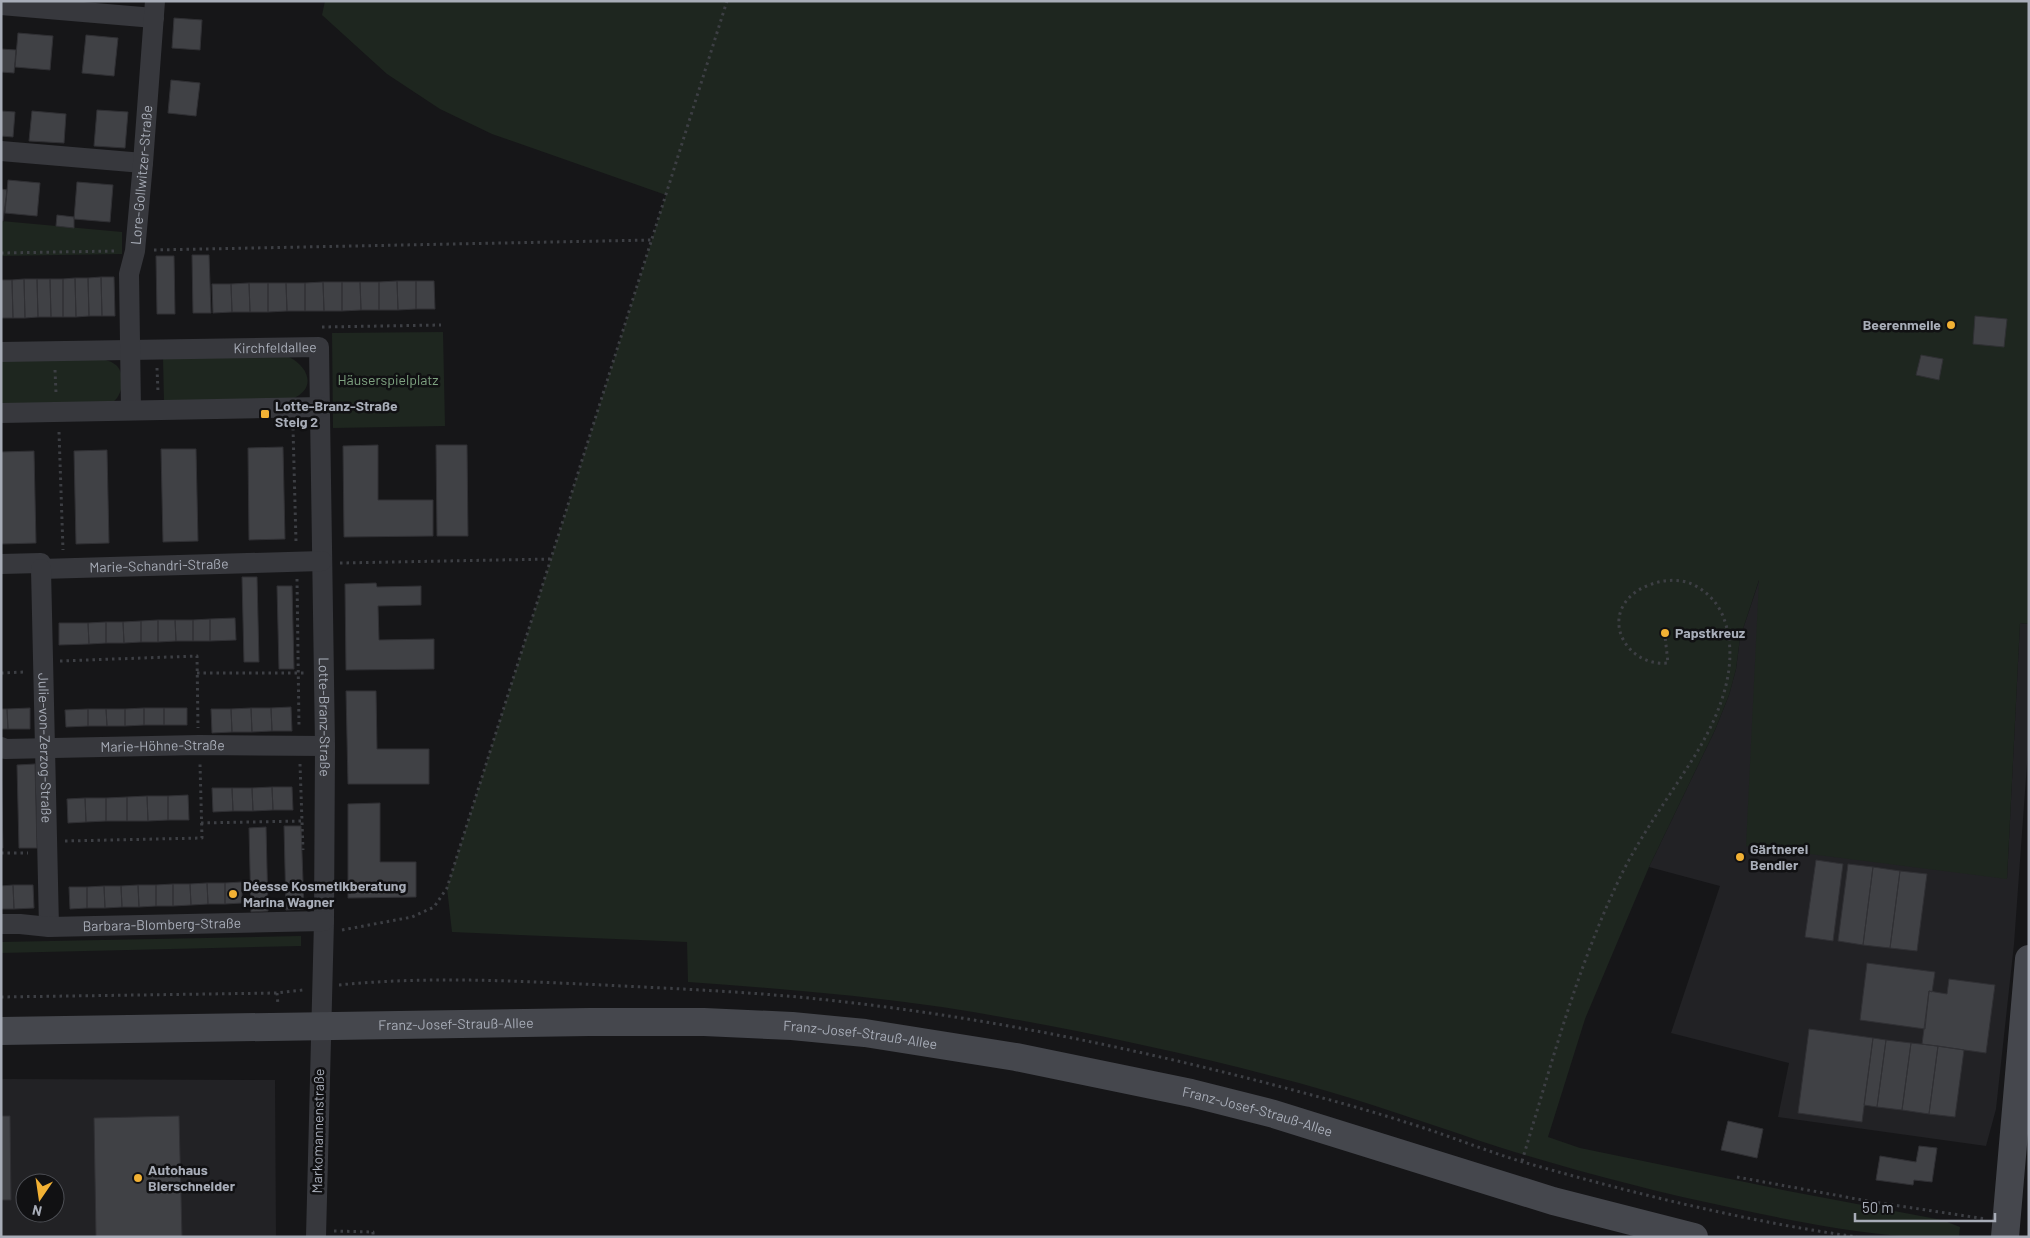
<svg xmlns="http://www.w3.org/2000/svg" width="2030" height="1238" font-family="Barlow,sans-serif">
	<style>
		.built { fill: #222225; fill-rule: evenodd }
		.green { fill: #1e261f }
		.building { fill: #404145; stroke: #303034 }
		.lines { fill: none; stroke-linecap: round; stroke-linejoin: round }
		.path { stroke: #3d3f44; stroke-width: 3; stroke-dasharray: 2.5 4; stroke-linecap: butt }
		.street { stroke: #37383d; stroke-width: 20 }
		.secondary { stroke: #45474d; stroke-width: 28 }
		.poi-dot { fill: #f2b134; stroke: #111113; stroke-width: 2 }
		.labels { text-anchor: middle; stroke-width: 5; stroke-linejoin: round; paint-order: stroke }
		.street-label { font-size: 14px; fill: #a8adb8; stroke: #111113 }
		.poi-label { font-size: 14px; font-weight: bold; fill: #a8adb8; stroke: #111113; text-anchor: start }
		.park-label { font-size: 14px; fill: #7fa381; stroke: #111113 }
	</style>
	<rect width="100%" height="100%" fill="#161618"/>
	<path class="built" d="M1760,578L2007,879L2020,623L2029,624V736L2014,944L1996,1109L1986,1146L1778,1117L1789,1063L1671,1033L1720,886L1649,867L1715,730L1729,695L1736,669L1740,638Z
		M1,1079L275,1080L276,1237H1ZM25,1183H55V1213H25Z"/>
	<path class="green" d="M325,1H2029V624L2020,623L2007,879L1746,846L1759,580L1740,638L1736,669L1729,695L1715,730L1649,867L1585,1019L1548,1137L1580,1148L1788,1191L1942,1220L1960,1227L1959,1237C1940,1237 1920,1238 1900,1236C1844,1231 1788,1220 1733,1208C1656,1192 1580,1172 1505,1149C1437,1127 1369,1102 1299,1083C1182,1052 1062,1026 942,1007C857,995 773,988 688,982L687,942L452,932L447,888L666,195L492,134L440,109L387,74L322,15Z
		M1,221L122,232V254L1,256Z
		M443,332L445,426L333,428L332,333Z
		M163,357H289C309,367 317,389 292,399L164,403Z
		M100,359C106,360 111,361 116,365C126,374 123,395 113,402L1,406V361Z
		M301,936V946L1,953V942Z"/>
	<path class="building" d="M174,18L202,20L200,50L172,48Z
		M18,33L53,36L50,70L15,67Z
		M86,35L118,38L114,76L82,73Z
		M1,49L16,50L14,73L1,72Z
		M171,80L200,83L196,116L168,113Z
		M97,110L128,112L125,148L94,146Z
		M1,111L15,112L13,137L1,136Z
		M32,111L66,114L64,143L29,141Z
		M8,180L40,183L37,216L5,213Z
		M77,182L113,185L110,222L74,219Z
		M1,189L7,190L3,221H1Z
		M57,215L74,217V228L56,226Z
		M192,255H209L211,313H193Z
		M156,256H174L175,314H157Z
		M101,277H114L115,316H102Z
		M101,277L102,316H89L88,278Z
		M75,278H88L89,316L76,317Z
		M75,278L76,317H63V279Z
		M24,279H37L38,317L25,318Z
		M24,279L25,318H13L12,280Z
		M37,279H50L51,317H38Z
		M50,279H63V317H51Z
		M1,280H12L13,318H1Z
		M397,281L398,310H379V282Z
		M397,281H416V309L398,310Z
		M416,281H434L435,309H416Z
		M323,282L324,311H305V283Z
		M323,282H342V311H324Z
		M342,282H360L361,310L342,311Z
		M360,282H379V310H361Z
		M249,283L250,312H232L231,284Z
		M249,283H268V312H250Z
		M268,283H286L287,311L268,312Z
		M286,283H305V311H287Z
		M212,284H231L232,312L213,313Z
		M1975,316L2007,319L2004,347L1973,344Z
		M1921,355L1943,359L1939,380L1916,375Z
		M378,445V500H433V536L344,537L343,446Z
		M436,445H467L468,536H437Z
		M283,447L285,539L249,540L248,448Z
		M161,449H196L198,541L163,542Z
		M107,450L109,543L76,544L74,451Z
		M34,451L36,543L1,544V452Z
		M242,577H257L259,662H244Z
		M376,583L377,587L421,586V605L378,606L379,640L434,639V669L346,670L345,584Z
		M277,586H292L294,669H279Z
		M235,618L236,640L210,641V619Z
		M210,619V641H193V620Z
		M158,620H175L176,641L158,642Z
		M158,620V642H141V621Z
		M175,620H193V641H176Z
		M141,621V642L124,643L123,622Z
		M106,622V643L89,644L88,623Z
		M106,622H123L124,643H106Z
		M59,623H88L89,644L59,645Z
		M346,691H376L377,749H429V784H348Z
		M291,707L292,731H272L271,708Z
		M30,708V729H8L7,709Z
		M144,708V725L125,726V709Z
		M144,708H164V725H144Z
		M164,708H187V725H164Z
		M251,708H271L272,731L252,732Z
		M251,708L252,732H232L231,709Z
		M1,709H7L8,729H1Z
		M88,709V726L66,727L65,710Z
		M88,709H106L107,726H88Z
		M106,709H125V726H107Z
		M211,709H231L232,732L212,733Z
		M1,757L3,848H1Z
		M35,764L37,848H19L17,765Z
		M272,787L273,810L253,811L252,788Z
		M272,787H292L293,810H273Z
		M212,788H232L233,811L213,812Z
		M232,788H252L253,811H233Z
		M188,795L189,820H168V796Z
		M147,796H168V820L148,821Z
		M147,796L148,821H127V797Z
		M127,797V821H106V798Z
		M85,798L86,822L68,823L67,799Z
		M85,798H106V821L86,822Z
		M380,803V862H416V897L348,898V804Z
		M284,826H301L304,909L286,910Z
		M266,827L268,911L251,912L249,828Z
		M1816,860L1843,864L1833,941L1805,937Z
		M1848,864L1873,867L1863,945L1838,941Z
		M1873,867L1900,871L1890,948L1863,945Z
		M1900,871L1927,874L1917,951L1890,948Z
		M242,882V903L225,904V883Z
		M207,883H225V904H208Z
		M207,883L208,904L191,905L190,884Z
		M173,884H190L191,905L173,906Z
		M173,884V906H156V885Z
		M13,885L14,909H1V886Z
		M13,885H33L34,908L14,909Z
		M138,885L139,907H122L121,886Z
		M138,885H156V906L139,907Z
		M104,886L105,908H87V887Z
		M104,886H121L122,907L105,908Z
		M69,887H87V908L70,909Z
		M1867,963L1935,972L1932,992L1929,991L1925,1029L1860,1020Z
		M1949,979L1995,985L1986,1053L1922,1044L1929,991L1947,994Z
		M1809,1029L1873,1038L1862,1122L1798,1113Z
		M1873,1038L1886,1040L1877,1107L1864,1105Z
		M1886,1040L1911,1043L1902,1110L1877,1107Z
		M1911,1043L1938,1046L1929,1114L1902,1110Z
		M1938,1046L1964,1050L1955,1117L1929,1114Z
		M1,1116H10L11,1200H1Z
		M179,1116L182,1237H96L94,1118Z
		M1728,1121L1763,1129L1757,1158L1721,1150Z
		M1919,1146L1937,1148L1932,1182L1914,1180L1913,1185L1876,1180L1880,1156L1916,1162Z"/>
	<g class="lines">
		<path class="path" d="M154,250L652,240
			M1,253L116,251
			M322,327L441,325
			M157,368L158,392
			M55,370L56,393
			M293,428L296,542
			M59,432L63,550
			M340,563L551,559
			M297,579L299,727
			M60,661L197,656L198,728
			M1,673L25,672
			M197,673H306
			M300,764L303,850
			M201,823L303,821
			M65,841L202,838L200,764
			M1,853H28
			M342,930L412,917L434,907L447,888L727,1
			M339,985C427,976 515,981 603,985C681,989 759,992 836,1001C991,1018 1143,1050 1293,1090C1330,1100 1368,1110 1405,1122C1445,1134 1483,1150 1523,1162C1632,1193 1744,1221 1857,1237
			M277,993L278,1005
			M1,997L277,993L303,990
			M1522,1161C1550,1069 1575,974 1616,886C1635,844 1662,807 1687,768C1714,727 1740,674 1726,625C1721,607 1711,594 1694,585C1676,576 1653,581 1637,591C1599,617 1626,667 1668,663L1665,636
			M1737,1177L1873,1202L1986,1219
			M334,1231L373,1232V1237"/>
		<g class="street">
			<path d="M1,5L154,18"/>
			<path d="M1,151L143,163"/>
			<path id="s1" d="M1,352L319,347L325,746L324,921L316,1237"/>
			<path id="s2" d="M131,410L129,274L135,251L143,163L155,1"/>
			<path d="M1,413L321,407"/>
			<path id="s3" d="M1,564L41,563V569L322,561"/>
			<path id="s4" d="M41,569L49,927"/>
			<path id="s5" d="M1,747L5,749L199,745L325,746"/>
			<path id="s6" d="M1,924H20L49,927L324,921"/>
		</g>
		<g class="secondary">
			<path id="s7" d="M1,1031L589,1022H704L792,1026L865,1033L1016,1057L1191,1093L1274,1114L1553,1201L1694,1237"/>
			<path d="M2005,1237L2029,959"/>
		</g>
	</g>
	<g class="poi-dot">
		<circle cx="1951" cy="325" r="5"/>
		<rect x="260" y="409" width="10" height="10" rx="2.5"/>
		<circle cx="1665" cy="633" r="5"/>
		<circle cx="1740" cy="857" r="5"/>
		<circle cx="233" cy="894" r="5"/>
		<circle cx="138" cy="1178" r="5"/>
	</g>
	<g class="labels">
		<g class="street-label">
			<text dy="5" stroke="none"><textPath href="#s2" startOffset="236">Lore-Gollwitzer-Straße</textPath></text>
			<text dy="5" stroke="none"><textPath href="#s1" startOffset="274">Kirchfeldallee</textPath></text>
			<text dy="5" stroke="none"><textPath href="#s3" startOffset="164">Marie-Schandri-Straße</textPath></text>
			<text dy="5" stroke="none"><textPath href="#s1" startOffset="688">Lotte-Branz-Straße</textPath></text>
			<text dy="5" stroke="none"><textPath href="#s5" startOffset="162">Marie-Höhne-Straße</textPath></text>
			<text dy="5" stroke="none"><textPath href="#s4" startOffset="179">Julie-von-Zerzog-Straße</textPath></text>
			<text dy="5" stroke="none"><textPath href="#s6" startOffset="161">Barbara-Blomberg-Straße</textPath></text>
			<text dy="5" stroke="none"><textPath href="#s7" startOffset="455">Franz-Josef-Strauß-Allee</textPath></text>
			<text dy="5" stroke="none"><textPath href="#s7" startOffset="860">Franz-Josef-Strauß-Allee</textPath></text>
			<text dy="5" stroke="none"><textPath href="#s7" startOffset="1265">Franz-Josef-Strauß-Allee</textPath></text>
			<text transform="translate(318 1131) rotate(-89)" y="5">Markomannenstraße</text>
		</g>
		<g class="poi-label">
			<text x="1941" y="330" text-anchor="end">Beerenmeile</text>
			<text x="275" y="411">Lotte-Branz-Straße<tspan x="275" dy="16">Steig 2</tspan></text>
			<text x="1675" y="638">Papstkreuz</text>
			<text x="1750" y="854">Gärtnerei<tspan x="1750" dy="16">Bendler</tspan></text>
			<text x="243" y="891">Déesse Kosmetikberatung<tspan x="243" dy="16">Marina Wagner</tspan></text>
			<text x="148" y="1175">Autohaus<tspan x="148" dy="16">Bierschneider</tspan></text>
		</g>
		<g class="park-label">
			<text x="388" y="385">Häuserspielplatz</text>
		</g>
	</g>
	<rect width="2030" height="1238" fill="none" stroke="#a8adb8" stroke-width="5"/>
	<g transform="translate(40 1198) rotate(193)"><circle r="24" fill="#111113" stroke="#4d4f55"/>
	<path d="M0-4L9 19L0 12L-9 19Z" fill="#f2b134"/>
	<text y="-8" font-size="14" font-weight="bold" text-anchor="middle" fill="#a8adb8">N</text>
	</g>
	<path d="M1855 1213v8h140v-8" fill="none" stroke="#a8adb8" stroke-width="2.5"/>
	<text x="1862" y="1213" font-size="15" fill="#a8adb8" stroke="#111113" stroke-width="4" paint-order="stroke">50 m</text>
</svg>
